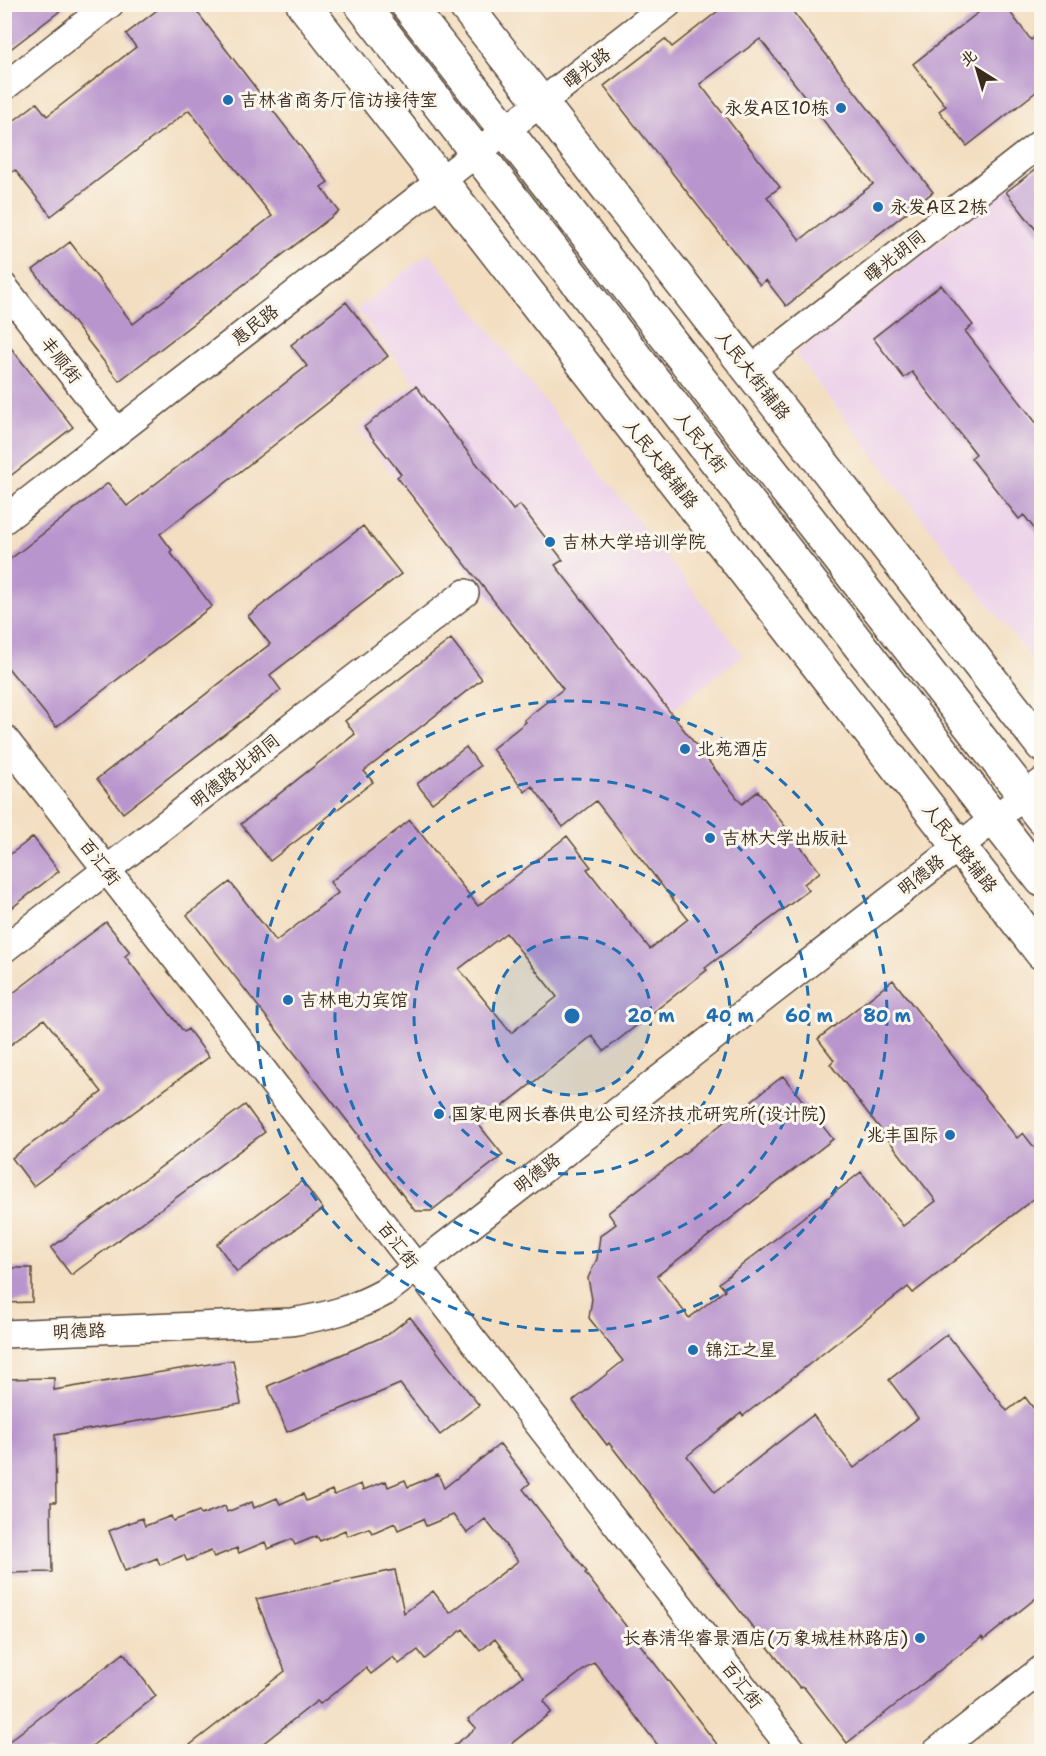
<svg xmlns="http://www.w3.org/2000/svg" width="1046" height="1756" font-family="'Shantell Sans','LXGW WenKai TC',sans-serif">
	<style>
		.built { fill: #ecd1ea }
		.building { fill: #b995cd; fill-rule: evenodd }
		.lines { fill: none; stroke-linecap: round; stroke-linejoin: round }
		.minor-casing { stroke: #574536; stroke-width: 30 }
		.major-casing { stroke: #574536; stroke-width: 36 }
		.minor { stroke: #fff; stroke-width: 27 }
		.major { stroke: #fff; stroke-width: 33 }
		.ring { fill: none; stroke: #1f6fb2; stroke-width: 3; stroke-dasharray: 10 8 }
		.poi-dot { fill: #1f6fb2; stroke: #fbf7ec; stroke-width: 2 }
		.labels { text-anchor: middle; stroke-width: 6; stroke-linejoin: round; paint-order: stroke }
		.street-label { font-size: 18px; fill: #3b2a1e; stroke: #fbf7ec }
		.poi-label { font-size: 18px; fill: #3b2a1e; stroke: #fbf7ec; text-anchor: start }
		.centre { fill: #1f6fb2; stroke: #fbf7ec; stroke-width: 3 }
		.ring-label { font-size: 18px; text-anchor: middle; font-weight: bold; fill: #1f6fb2; stroke: #fbf7ec; stroke-width: 6; stroke-linejoin: round; paint-order: stroke }
	</style>
	<rect width="100%" height="100%" fill="#fbf7ec"/>
	<filter id="ink" filterUnits="userSpaceOnUse"><feTurbulence type="fractalNoise" baseFrequency=".0167" numOctaves="2"/><feDisplacementMap in="SourceGraphic" scale="12" xChannelSelector="R" yChannelSelector="G"/><feConvolveMatrix kernelMatrix="1 2 1 2 8 2 1 2 1" color-interpolation-filters="sRGB"/></filter>
	<filter id="wash" filterUnits="userSpaceOnUse"><feTurbulence type="fractalNoise" baseFrequency=".008" numOctaves="4" result="noise"/><feDisplacementMap in="SourceGraphic" scale="24" xChannelSelector="R" yChannelSelector="G"/><feGaussianBlur stdDeviation="1.35" result="paint"/><feColorMatrix in="noise" values="0 0 0 0 0 0 0 0 0 0 0 0 0 0 0 0 0 1.4 0 .05"/><feComposite in="paint" operator="in"/></filter>
	<g filter="url(#wash)">
		<rect width="100%" height="100%" fill="#f3dec1"/>
		<path class="built" d="M1041,162V672L795,354Z
			M429,253L743,655L618,752L565,685L560,689L357,429L415,383L357,309Z"/>
		<g id="blocks">
			<path class="building" d="M4,4H69L4,54Z
				M165,4H191L328,182L321,187L339,211L119,381L33,270L70,242L133,324L272,216L189,110L51,216L15,170L4,178V128L37,103L47,116L136,47L126,34Z
				M727,4H787L933,192L786,306L766,280L760,285L604,86L665,39L672,47ZM760,39L873,184L800,240L767,197L780,187L700,84Z
				M989,4H1004L1031,40L1041,32V88L967,146L939,111L946,106L913,64Z
				M1041,165V236L1006,192Z
				M941,285L973,325L965,331L1041,429V538L1024,515L1019,519L971,458L976,454L912,372L904,378L873,338Z
				M346,302L388,356L160,534L172,550L170,552L212,606L56,727L4,663V564L108,483L127,506L307,366L291,345Z
				M4,339L73,427L4,481Z
				M416,386L513,510L520,505L563,560L555,565L742,804L758,791L820,872L804,884L809,890L705,968L707,970L604,1051L592,1036L479,1125L503,1155L431,1211H415L358,1137L359,1136L187,915L230,882L276,941L338,893L330,882L410,820L478,906L567,836L591,867L587,869L650,949L688,919L596,801L563,827L532,786L525,792L492,749L526,722L524,720L563,689L397,477L401,474L364,427ZM506,933L557,997L511,1033L459,969Z
				M363,526L401,574L270,675L281,690L123,813L97,779L270,644L248,616Z
				M451,639L482,679L364,771L373,782L270,861L241,824L355,734L345,721Z
				M466,747L480,766L432,803L417,784Z
				M33,837L59,871L4,914V859Z
				M106,922L130,952L125,956L184,1032L188,1029L209,1057L33,1186L12,1158L102,1092L44,1019L4,1050V1000Z
				M893,980L1017,1138L1023,1133L1041,1156V1193L913,1293L908,1287L743,1416L741,1413L687,1456L715,1492L813,1415L854,1468L918,1418L889,1380L947,1334L1007,1411L1025,1397L1041,1418V1594L984,1640L982,1637L847,1743L803,1686L800,1688L609,1443L607,1445L573,1401L623,1361L589,1318L592,1299L588,1278L597,1259L600,1236L616,1224L608,1213L783,1076L833,1139L657,1276L689,1318L725,1290L719,1283L861,1172L903,1226L936,1201L830,1064L834,1060L818,1039Z
				M245,1105L265,1132L71,1275L51,1248Z
				M302,1181L323,1209L237,1272L217,1244Z
				M4,1268H32V1302L4,1303Z
				M410,1317L479,1405L440,1435L400,1384L287,1432L268,1386L387,1335Z
				M233,1360L241,1404L55,1435L56,1502H51L52,1572L4,1573V1379L54,1378V1390Z
				M500,1444L530,1483L523,1489L587,1572L585,1573L723,1752H663L594,1662L543,1701L551,1712L501,1752H446L476,1728L468,1719L523,1676L495,1639L480,1651L463,1629L425,1659L418,1650L399,1664L393,1657L371,1674L366,1668L320,1704L317,1701L252,1752H181L285,1671L256,1599L395,1570L404,1613L433,1591L450,1613L518,1561L485,1519L467,1533L453,1515L426,1526L423,1519L398,1530L395,1523L372,1533L369,1528L347,1536L345,1530L320,1541L317,1536L295,1545L292,1539L268,1549L265,1542L239,1553L237,1548L214,1557L211,1551L187,1561L184,1555L160,1565L157,1558L125,1571L109,1531L142,1518L145,1526L171,1516L173,1521L199,1511L201,1515L225,1506L227,1512L252,1502L254,1508L277,1498L280,1504L303,1494L306,1501L332,1490L334,1495L361,1484L363,1490L386,1481L388,1487L405,1480L408,1487L438,1474L444,1488Z
				M124,1653L156,1696L84,1752H4V1745Z"/>
		</g>
	</g>
	<g filter="url(#ink)">
		<use href="#blocks" fill-opacity="0" stroke="#574536" stroke-width="1.5"/>
		<g class="lines">
			<g class="minor-casing">
				<path id="minor" d="M4,87L110,4
					M4,287L117,432
					M749,371L1042,142
					M4,520L668,4
					M4,738L794,1752
					M4,949L465,593
					M4,1334L291,1322C328,1316 352,1310 385,1292L1042,782
					M936,1752L1042,1669"/>
			</g>
			<g class="major-casing">
				<path id="major" d="M303,4L1042,953
					M361,4L1042,880
					M407,4L1042,818
					M464,4L1042,745"/>
			</g>
			<use href="#minor" class="minor"/>
			<use href="#major" class="major"/>
		</g>
	</g>
	<circle cx="572" cy="1016" r="79" fill="#1f6fb2" fill-opacity=".12"/>
	<g class="ring">
		<circle cx="572" cy="1016" r="79"/>
		<circle cx="572" cy="1016" r="158"/>
		<circle cx="572" cy="1016" r="237"/>
		<circle cx="572" cy="1016" r="315"/>
	</g>
	<g class="poi-dot">
		<circle cx="228" cy="100" r="6"/>
		<circle cx="841" cy="108" r="6"/>
		<circle cx="878" cy="207" r="6"/>
		<circle cx="550" cy="542" r="6"/>
		<circle cx="685" cy="749" r="6"/>
		<circle cx="710" cy="838" r="6"/>
		<circle cx="288" cy="1000" r="6"/>
		<circle cx="439" cy="1114" r="6"/>
		<circle cx="950" cy="1135" r="6"/>
		<circle cx="693" cy="1350" r="6"/>
		<circle cx="920" cy="1638" r="6"/>
	</g>
	<g class="labels">
		<g class="street-label">
			<text transform="translate(587 68) rotate(-38)" y="6">曙光路</text>
			<text transform="translate(895 256) rotate(-38)" y="6">曙光胡同</text>
			<text transform="translate(255 325) rotate(-38)" y="6">惠民路</text>
			<text transform="translate(61 360) rotate(52)" y="6">丰顺街</text>
			<text transform="translate(753 375) rotate(52)" y="6">人民大街辅路</text>
			<text transform="translate(701 442) rotate(52)" y="6">人民大街</text>
			<text transform="translate(661 464) rotate(52)" y="6">人民大路辅路</text>
			<text transform="translate(235 771) rotate(-38)" y="6">明德路北胡同</text>
			<text transform="translate(960 848) rotate(52)" y="6">人民大路辅路</text>
			<text transform="translate(100 862) rotate(52)" y="6">百汇街</text>
			<text transform="translate(921 875) rotate(-38)" y="6">明德路</text>
			<text transform="translate(537 1173) rotate(-38)" y="6">明德路</text>
			<text transform="translate(398 1245) rotate(52)" y="6">百汇街</text>
			<text transform="translate(79 1331) rotate(-2)" y="6">明德路</text>
			<text transform="translate(742 1685) rotate(52)" y="6">百汇街</text>
		</g>
		<g class="poi-label">
			<text x="240" y="106">吉林省商务厅信访接待室</text>
			<text x="829" y="114" text-anchor="end">永发A区10栋</text>
			<text x="890" y="213">永发A区2栋</text>
			<text x="562" y="548">吉林大学培训学院</text>
			<text x="697" y="755">北苑酒店</text>
			<text x="722" y="844">吉林大学出版社</text>
			<text x="300" y="1006">吉林电力宾馆</text>
			<text x="451" y="1120">国家电网长春供电公司经济技术研究所(设计院)</text>
			<text x="938" y="1141" text-anchor="end">兆丰国际</text>
			<text x="705" y="1356">锦江之星</text>
			<text x="908" y="1644" text-anchor="end">长春清华睿景酒店(万象城桂林路店)</text>
		</g>
	</g>
	<circle cx="572" cy="1016" r="9" class="centre"/>
	<g class="ring-label">
		<text x="651" y="1022">20 m</text>
		<text x="730" y="1022">40 m</text>
		<text x="809" y="1022">60 m</text>
		<text x="887" y="1022">80 m</text>
	</g>
	<rect width="1046" height="1756" fill="none" stroke="#fbf7ec" stroke-width="24"/>
	<g transform="translate(977 69) rotate(323)" stroke="#fbf7ec" stroke-width="4.5" paint-order="stroke">
	<path d="M0-4.5L10 22L0 15L-10 22Z" fill="#3b2a1e"/>
	<text y="-9" font-size="16" font-weight="bold" text-anchor="middle" fill="#3b2a1e">北</text>
	</g>
</svg>
